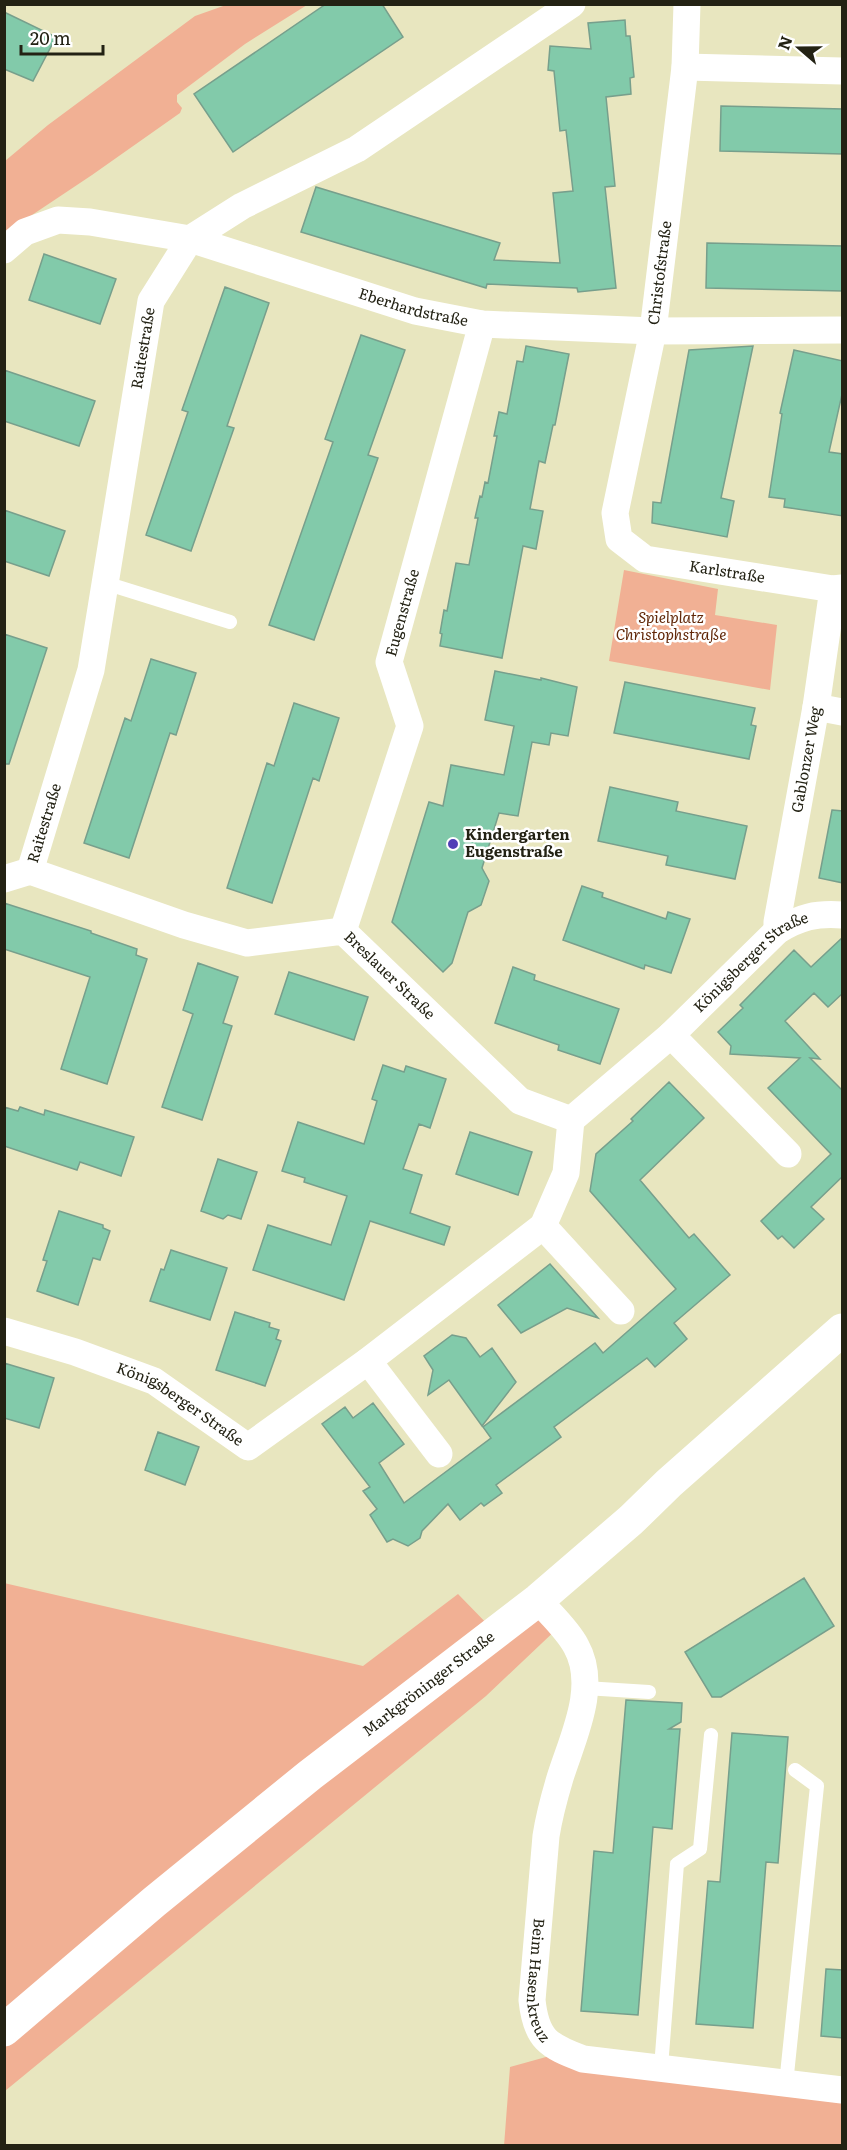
<svg xmlns="http://www.w3.org/2000/svg" width="847" height="2150" font-family="Literata,serif">
	<style>
		.green { fill: #f1b094 }
		.building { fill: #82caaa; stroke: #779f8c; stroke-width: 1.5 }
		.lines { fill: none; stroke-linecap: round; stroke-linejoin: round }
		.service { stroke: #fff; stroke-width: 14 }
		.minor { stroke: #fff; stroke-width: 27 }
		.tertiary { stroke: #fff; stroke-width: 33 }
		.poi-dot { fill: #523eb6; stroke: #fff; stroke-width: 2 }
		.labels { text-anchor: middle; stroke-width: 5; stroke-linejoin: round; paint-order: stroke }
		.street-label { font-size: 15px; fill: #232214; stroke: #fff }
		.park-label { font-size: 15px; font-style: italic; fill: #612708; stroke: #fff }
		.poi-label { font-size: 15px; font-weight: bold; fill: #232214; stroke: #fff; text-anchor: start }
	</style>
	<rect width="100%" height="100%" fill="#e8e6bf"/>
	<path class="green" d="M226,5H307L245,44L177,95V102L182,108L180,113L92,175L5,233V161L48,125L195,16Z
		M624,570L718,589L715,615L777,625L770,690L609,661Z
		M4,1583L363,1666L458,1594L495,1632L538,1600L560,1626L486,1696L5,2091Z
		M564,2052L842,2089V2145L504,2146L510,2067Z"/>
	<path class="building" d="M326,4H382L403,37L233,152L194,94Z
		M4,12L56,37L33,81L4,69Z
		M625,20L626,36H630L634,77L630,78L631,94L606,97L615,186L605,187L616,288L578,292L577,288L487,284L486,288L301,232L316,187L500,243L494,260L560,263L553,193L573,191L566,130L560,131L554,71L548,70L550,46L591,49L588,23Z
		M721,106L843,109V154L720,151Z
		M707,243L843,246V291L706,288Z
		M44,254L116,279L100,324L29,300Z
		M225,287L269,303L227,426L234,428L191,551L146,535L188,412L182,410Z
		M361,335L405,350L368,455L378,458L314,640L269,625L333,442L325,439Z
		M526,346L569,354L555,425H553L545,463L539,461L530,509L543,511L536,549L523,546L502,658L440,646L442,634L440,633L444,610L447,611L456,563L469,565L478,518H475L480,496L482,497L485,482L488,483L497,436H494L499,412L507,414L517,361L523,362Z
		M753,346L721,498L734,501L727,537L652,523L653,502L661,503L689,350Z
		M794,350L843,361V390L829,452L843,454V516L784,507L785,499L769,497L782,414L780,413Z
		M4,370L95,401L79,446L4,421Z
		M4,510L65,531L49,576L4,561Z
		M4,634L47,648L9,764H4Z
		M151,659L196,673L176,735L170,733L129,858L84,843L125,718L131,721Z
		M495,671L541,680V678L577,687L568,736L551,733L549,745L532,742L518,816L499,813L482,868L489,881L481,905L468,912L452,963L443,972L392,922L429,802L443,806L451,765L504,775L514,726L485,720Z
		M625,682L755,708L751,725L756,726L749,759L614,733Z
		M294,703L339,718L319,781L313,778L272,903L227,888L267,763L274,766Z
		M610,787L678,802L676,811L747,826L735,879L666,865L668,856L598,841Z
		M832,810L843,811V883L819,878Z
		M582,886L603,893L602,897L666,919L668,912L690,919L671,973L645,965L644,969L563,940Z
		M4,903L91,931V933L137,949L136,955L147,959L107,1084L61,1069L90,977L4,949Z
		M843,937V993L828,1007L814,993L785,1021L820,1059L810,1058L843,1091V1176L811,1207L824,1219L794,1248L782,1236L778,1239L761,1221L831,1154L768,1088L800,1058L730,1054L731,1046L718,1032L743,1008L740,1005L794,950L811,967Z
		M198,963L238,977L223,1023L232,1026L202,1120L162,1107L193,1014L183,1010Z
		M513,967L535,975L534,980L619,1009L600,1064L558,1050L559,1045L495,1023Z
		M289,972L368,997L354,1040L275,1014Z
		M383,1065L404,1072L406,1066L446,1079L430,1128L419,1124L403,1169L422,1175L410,1213L450,1227L444,1245L370,1221L344,1300L253,1270L268,1225L331,1245L347,1196L304,1182L305,1178L282,1171L298,1122L364,1144L377,1101L372,1099Z
		M669,1082L704,1118L640,1180L689,1238L694,1234L730,1275L674,1323L687,1339L655,1367L647,1358L554,1427L561,1437L496,1485L502,1493L484,1506L481,1503L460,1520L448,1504L422,1531L420,1538L408,1546L393,1539L387,1542L370,1515L377,1509L363,1491L370,1487L322,1424L345,1407L353,1418L373,1403L404,1444L379,1463L404,1503L491,1438L483,1427L595,1343L603,1353L676,1289L590,1191L596,1154L633,1121L631,1119Z
		M4,1107L18,1111L20,1107L44,1115L45,1110L134,1137L121,1176L80,1162L77,1170L4,1146Z
		M470,1132L532,1152L518,1195L456,1174Z
		M218,1159L257,1172L241,1219L228,1215L223,1219L201,1211Z
		M59,1211L103,1225V1228L110,1231L100,1260L93,1258L78,1305L37,1291L47,1261L43,1260Z
		M171,1250L227,1268L210,1320L150,1301L161,1269L164,1270Z
		M550,1264L598,1318L567,1308L521,1333L498,1305Z
		M235,1312L270,1323L269,1327L279,1330L276,1339L281,1341L265,1386L216,1370Z
		M452,1335L466,1338L480,1357L492,1348L516,1382L482,1426L449,1380L428,1395L433,1370L424,1356Z
		M4,1363L54,1378L39,1428L4,1418Z
		M158,1432L199,1447L185,1485L145,1470Z
		M804,1578L834,1626L721,1697H712L685,1652Z
		M626,1700L682,1703L681,1722L669,1729H680L672,1829L653,1827L638,2015L581,2011L594,1851L613,1853Z
		M732,1733L788,1737L778,1863L766,1862L753,2028L696,2024L708,1881L720,1882Z
		M826,1969L843,1970V2038L821,2036Z"/>
	<g class="lines">
		<path class="service" d="M105,583L230,622
			M585,1688L649,1692
			M661,2067L677,1864L700,1849L711,1735
			M786,2084L817,1786L795,1770"/>
		<g class="minor">
			<path id="s1" d="M687,4L685,67L653,331L615,513L619,539L645,559L833,589L842,588"/>
			<path d="M685,67L842,71"/>
			<path id="s2" d="M4,250L25,232L58,220L90,222L190,239L415,311L482,324L653,331L842,330"/>
			<path d="M816,707L842,712"/>
			<path id="s3" d="M30,871L91,670L151,301L190,239L242,206L357,149L572,4"/>
			<path id="s4" d="M4,879L30,871L184,925L247,943L343,931L520,1101L571,1120"/>
			<path id="s5" d="M343,931L410,726L389,662L482,324"/>
			<path id="s6" d="M777,931V922L816,707L833,589"/>
			<path d="M671,1035L788,1154"/>
			<path d="M543,1226L621,1311"/>
			<path id="s7" d="M4,1331L75,1352L154,1381L248,1447L368,1361L543,1226L566,1173L571,1120L671,1035L777,931C800,917 816,913 842,915"/>
			<path d="M368,1361L439,1454"/>
			<path id="s8" d="M538,1600C550,1614 567,1629 576,1646C599,1687 572,1739 560,1778C554,1798 549,1817 546,1836L532,2000C536,2039 548,2046 583,2059L842,2090"/>
		</g>
		<path class="tertiary" id="s9" d="M4,2030L154,1902L310,1775L538,1600L631,1520L669,1483L842,1330"/>
	</g>
	<circle class="poi-dot" cx="453" cy="844" r="6"/>
	<g class="labels">
		<g class="street-label">
			<text transform="translate(660 273) rotate(-83)" y="5">Christofstraße</text>
			<text dy="5" stroke="none"><textPath href="#s2" startOffset="430">Eberhardstraße</textPath></text>
			<text dy="5" stroke="none"><textPath href="#s3" startOffset="536">Raitestraße</textPath></text>
			<text dy="5" stroke="none"><textPath href="#s1" startOffset="657">Karlstraße</textPath></text>
			<text dy="5" stroke="none"><textPath href="#s5" startOffset="334">Eugenstraße</textPath></text>
			<text dy="5" stroke="none"><textPath href="#s6" startOffset="174">Gablonzer Weg</textPath></text>
			<text dy="5" stroke="none"><textPath href="#s3" startOffset="50">Raitestraße</textPath></text>
			<text dy="5" stroke="none"><textPath href="#s7" startOffset="993">Königsberger Straße</textPath></text>
			<text dy="5" stroke="none"><textPath href="#s4" startOffset="417">Breslauer Straße</textPath></text>
			<text dy="5" stroke="none"><textPath href="#s7" startOffset="192">Königsberger Straße</textPath></text>
			<text dy="5" stroke="none"><textPath href="#s9" startOffset="548">Markgröninger Straße</textPath></text>
			<text dy="5" stroke="none"><textPath href="#s8" startOffset="402">Beim Hasenkreuz</textPath></text>
		</g>
		<g class="park-label">
			<text x="671" y="623">Spielplatz<tspan x="671" dy="17">Christophstraße</tspan></text>
		</g>
		<g class="poi-label">
			<text x="465" y="840">Kindergarten<tspan x="465" dy="17">Eugenstraße</tspan></text>
		</g>
	</g>
	<rect width="847" height="2150" fill="none" stroke="#232214" stroke-width="12"/>
	<g transform="translate(799 48) rotate(290)" stroke="#ffffff" stroke-width="4.5" paint-order="stroke">
	<path d="M0-4.5L10 22L0 15L-10 22Z" fill="#232214"/>
	<text y="-9" font-size="16" font-weight="bold" text-anchor="middle" fill="#232214">N</text>
	</g>
	<path d="M21 45v9h82v-9" fill="none" stroke="#232214" stroke-width="3"/>
	<text x="30" y="45" font-size="18" fill="#232214" stroke="#ffffff" stroke-width="4.5" paint-order="stroke">20 m</text>
</svg>
